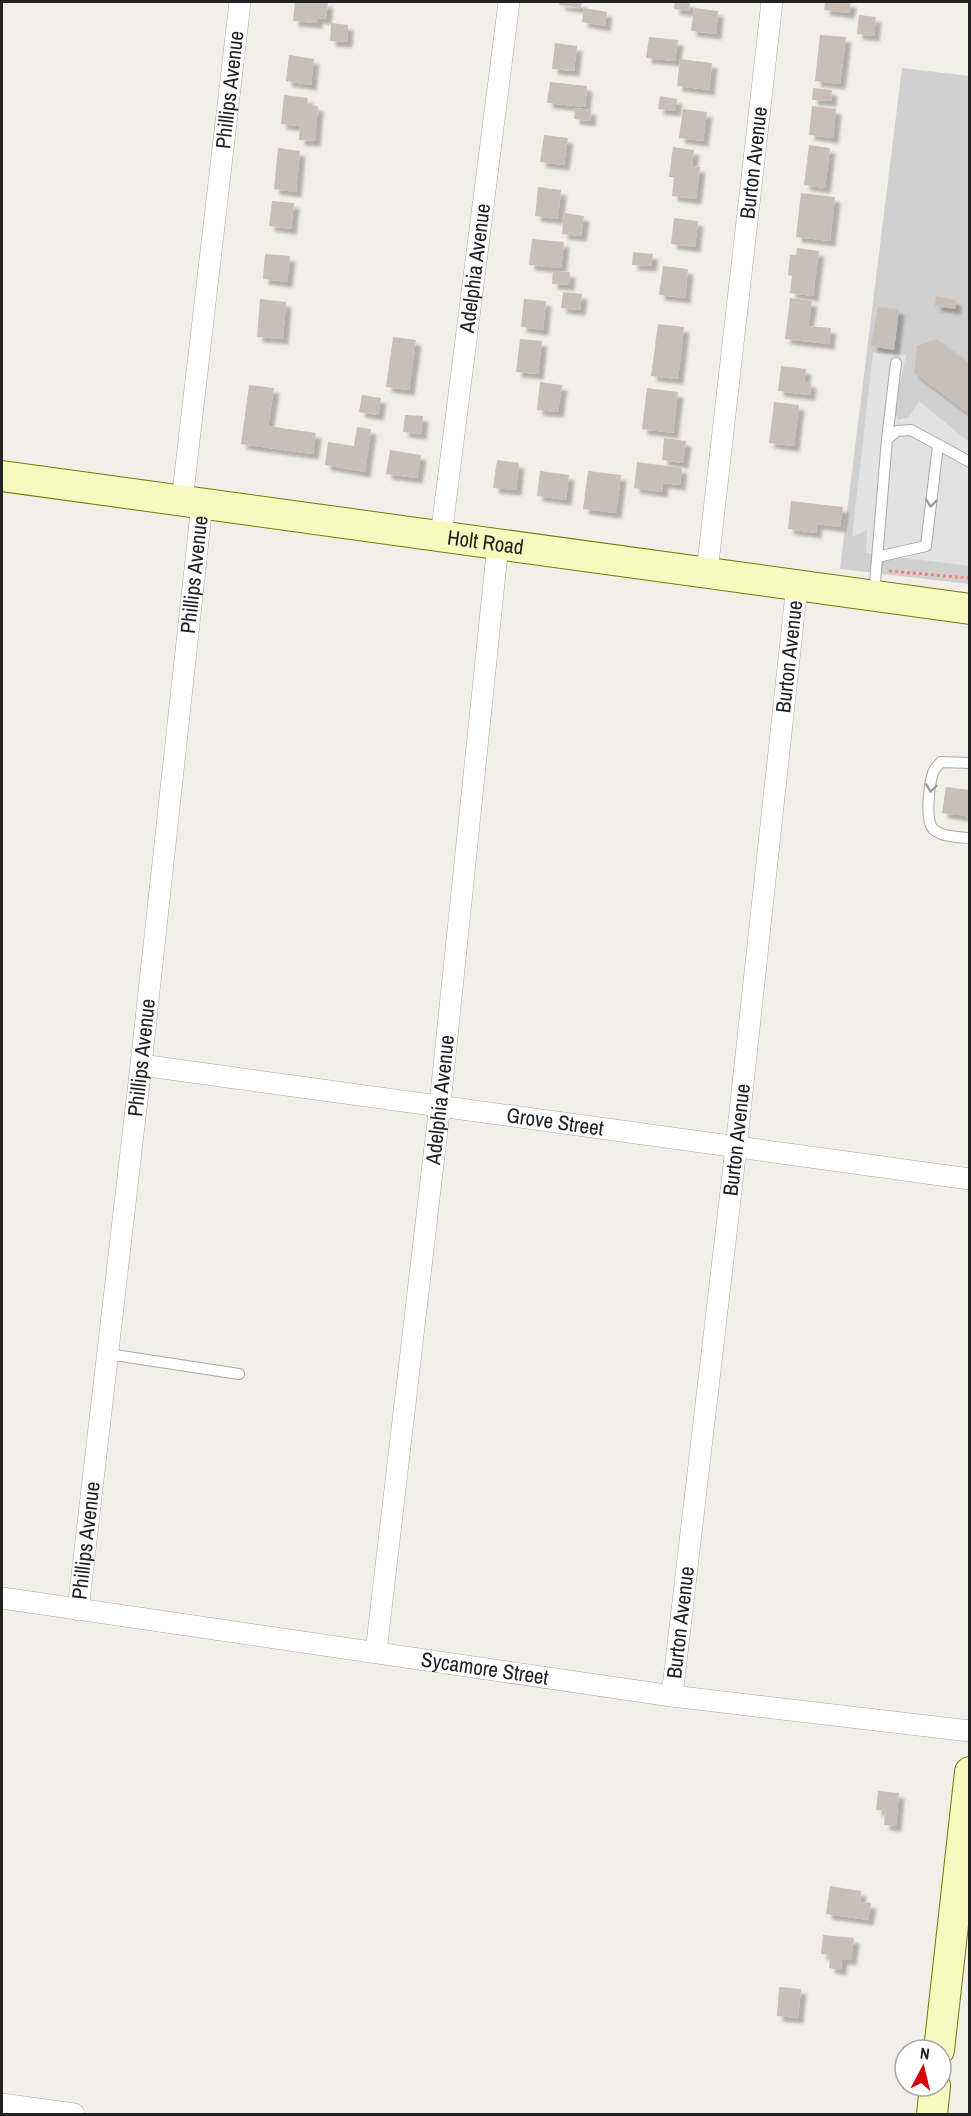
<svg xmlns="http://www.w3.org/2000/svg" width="971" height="2116" font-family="'Archivo Narrow',sans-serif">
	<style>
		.religious { fill: #d0d0d0 }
		.parking { fill: #e2e2e2 }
		.building { fill: #c7bfb8; filter: url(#shadow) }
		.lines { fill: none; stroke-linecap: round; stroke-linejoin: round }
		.lane-casing { stroke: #a9a9a9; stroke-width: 12 }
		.street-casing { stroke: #a9a9a9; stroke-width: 22 }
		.secondary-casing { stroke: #707d05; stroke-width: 32 }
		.path { stroke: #fa8072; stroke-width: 3; stroke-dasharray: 3 3; stroke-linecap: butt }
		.lane { stroke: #fff; stroke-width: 10 }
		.street { stroke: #fff; stroke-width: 21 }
		.secondary { stroke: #f7fabf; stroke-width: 30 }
		.oneway { stroke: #9c9c9c }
		.labels { text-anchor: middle; stroke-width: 4.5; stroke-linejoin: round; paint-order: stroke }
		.street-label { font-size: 21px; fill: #222; stroke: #fff }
	</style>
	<defs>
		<filter id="shadow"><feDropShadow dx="5.5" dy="5.5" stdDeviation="1.5" flood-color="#0004"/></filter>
	</defs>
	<rect width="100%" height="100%" fill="#f2efe9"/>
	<path class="religious" d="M902,68L969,76V584L840,569Z"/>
	<path class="parking" d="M873,353L906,355L894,411L898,420L909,417L919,401L969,442V566L866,553L867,530L852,537Z"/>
	<path class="building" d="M295,2H328L326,19L317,18V23L293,21Z
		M560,2H582L581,8L559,5Z
		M675,2H690L689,11L674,9Z
		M825,2H851L849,13L824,10Z
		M584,8L607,12L605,26L582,22Z
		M694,8L718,11L716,34L691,31Z
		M859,15L876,17L874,36L857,34Z
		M331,23L348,25L347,42L330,41Z
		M820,35L846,37L840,84L815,81Z
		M649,37L678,40L675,61L646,58Z
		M555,43L577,46L574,71L552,69Z
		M289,55L314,59L311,85L286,81Z
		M680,59L712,63L709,90L677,86Z
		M550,82L587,86L585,107L547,103Z
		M813,88L832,90L831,101L812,100Z
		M284,95L308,98L307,105L318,106L315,141L299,140L300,126L281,124Z
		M660,96L677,99L675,111L658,109Z
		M812,106L836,109L833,138L809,135Z
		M575,108L591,110L590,121L574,119Z
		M683,109L707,112L703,141L679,138Z
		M544,135L568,138L564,165L540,162Z
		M809,145L830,148L825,188L804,185Z
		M673,147L694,150L692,166L700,167L696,199L672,196L674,177H669Z
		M278,148L300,151L296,192L274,189Z
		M538,187L561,190L558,219L535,216Z
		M801,193L835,197L830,241L796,237Z
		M272,201L294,203L291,229L269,226Z
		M564,213L584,216L581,236L562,234Z
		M674,218L698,221L695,247L671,244Z
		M532,239L564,242L561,268L529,265Z
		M797,248L819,251L813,296L790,293L792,276L788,275L790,255H796Z
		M633,252L653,254L651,266L632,265Z
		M265,254L290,256L287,282L263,279Z
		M663,266L688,269L685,298L659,295Z
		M553,271L570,272L569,285L552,284Z
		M563,292L582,294L580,310L561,308Z
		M936,296L956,300L955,309L935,306Z
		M790,298L812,301L808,326L831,328L829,344L785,339Z
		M260,299L286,302L283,339L257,337Z
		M524,299L546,301L543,330L521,327Z
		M878,307L899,309L894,350L871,346Z
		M658,324L684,327L678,379L651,376Z
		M393,337L416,340L409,390L386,387Z
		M520,339L542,341L538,374L516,372Z
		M936,339L970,364V415L914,373L917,346Z
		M781,366L806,369L804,382H811L810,395L778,391Z
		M540,382L562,385L558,412L537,410Z
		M249,385L274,388L268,426L316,433L313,454L241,444Z
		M647,388L678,392L673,433L642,429Z
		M362,395L381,398L378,415L359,412Z
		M774,402L799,405L794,446L769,443Z
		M405,415L423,416L421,434L403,432Z
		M357,427L371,429L365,472L325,465L328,442L354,446Z
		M664,438L686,441L683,463L662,460Z
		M390,450L421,455L417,478L386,474Z
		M497,460L519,463L516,490L493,488Z
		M637,462L682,468L680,485L663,483L662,492L634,488Z
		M540,471L569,475L566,500L537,496Z
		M588,471L621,475L616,513L583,509Z
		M791,501L843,507L840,527L817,524L816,533L788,529Z
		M946,787L970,790V819L966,818L967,816L942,813Z
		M878,1791L899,1793L896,1826L884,1825L885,1811L876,1810Z
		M830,1886L861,1891L860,1902L871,1903L868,1920L826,1914Z
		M823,1935L854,1938L851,1960L842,1959L841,1970L829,1968L830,1955L821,1954Z
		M779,1987L801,1989L798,2018L777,2016Z"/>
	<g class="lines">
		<g class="lane-casing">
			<path id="lane" d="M887,439L896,363
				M877,557L926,546L938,445
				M874,595L887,439L897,431L911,430L970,462
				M970,763L941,762C938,765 934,769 933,773C929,785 925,820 933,829C942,837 958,837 970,838
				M108,1354L239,1374"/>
		</g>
		<g class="street-casing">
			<g id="street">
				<path id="s1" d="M182,501L240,2"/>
				<path id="s2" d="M441,536L509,2"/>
				<path id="s3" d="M707,572L772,2"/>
				<path id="s4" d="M141,1065C417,1101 693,1143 970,1179"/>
				<path id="s5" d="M2,1598L672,1696L970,1731"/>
				<path id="s6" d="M78,1610L141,1065L202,504"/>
				<path id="s7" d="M376,1652L440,1104L498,544"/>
				<path id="s8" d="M672,1696L736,1148L797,585"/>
				<path d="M2,2104L74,2114"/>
			</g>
		</g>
		<g class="secondary-casing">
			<g id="secondary">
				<path id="s9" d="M2,476L970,609"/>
				<path d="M939,2050L970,1772"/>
				<path d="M932,2114L935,2086"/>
			</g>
		</g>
		<path class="path" d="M889,571L970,578"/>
		<use href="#lane" class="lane"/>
		<use href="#street" class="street"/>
		<use href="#secondary" class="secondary"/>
	</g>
	<defs><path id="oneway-chevron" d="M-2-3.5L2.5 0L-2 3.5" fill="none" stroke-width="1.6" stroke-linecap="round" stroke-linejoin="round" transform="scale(1.5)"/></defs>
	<g class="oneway">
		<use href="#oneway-chevron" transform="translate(931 503) rotate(97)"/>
		<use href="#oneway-chevron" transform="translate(931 788) rotate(97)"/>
	</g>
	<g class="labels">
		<g class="street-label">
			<text dy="7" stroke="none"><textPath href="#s1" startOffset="414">Phillips Avenue</textPath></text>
			<text dy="7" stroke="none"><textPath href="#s3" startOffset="412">Burton Avenue</textPath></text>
			<text dy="7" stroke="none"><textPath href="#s2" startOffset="270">Adelphia Avenue</textPath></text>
			<text dy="7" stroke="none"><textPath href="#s9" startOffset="488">Holt Road</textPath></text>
			<text dy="7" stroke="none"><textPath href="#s6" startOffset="1042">Phillips Avenue</textPath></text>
			<text dy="7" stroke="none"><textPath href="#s8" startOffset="1046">Burton Avenue</textPath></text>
			<text dy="7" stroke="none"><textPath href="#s6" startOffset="556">Phillips Avenue</textPath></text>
			<text dy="7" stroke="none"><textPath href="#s7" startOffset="556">Adelphia Avenue</textPath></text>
			<text dy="7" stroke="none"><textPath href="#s4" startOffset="418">Grove Street</textPath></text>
			<text dy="7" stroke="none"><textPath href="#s8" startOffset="560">Burton Avenue</textPath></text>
			<text dy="7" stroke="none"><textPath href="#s6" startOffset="70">Phillips Avenue</textPath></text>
			<text dy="7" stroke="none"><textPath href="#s8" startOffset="74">Burton Avenue</textPath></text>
			<text dy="7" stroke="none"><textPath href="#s5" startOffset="488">Sycamore Street</textPath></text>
		</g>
	</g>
	<rect width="971" height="2116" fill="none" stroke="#222222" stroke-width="6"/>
	<g transform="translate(923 2068) rotate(7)"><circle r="28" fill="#ffffff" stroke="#a7a7a7" stroke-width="1.5"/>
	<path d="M0-4.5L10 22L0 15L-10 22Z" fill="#d40000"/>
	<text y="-9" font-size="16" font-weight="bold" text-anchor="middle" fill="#222222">N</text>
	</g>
</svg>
